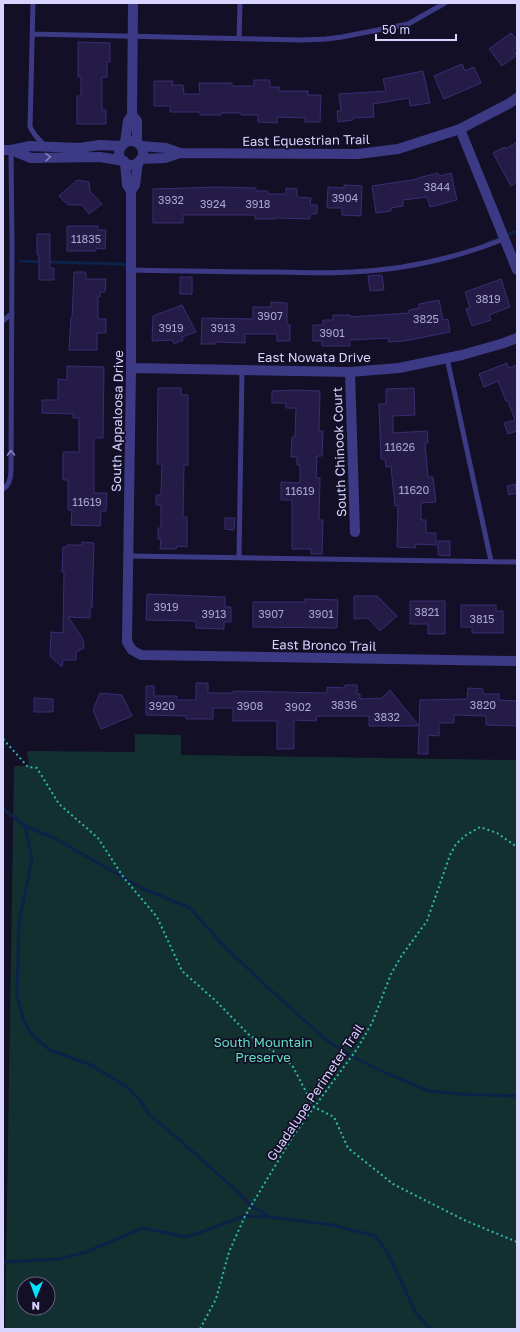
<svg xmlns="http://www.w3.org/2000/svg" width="520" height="1332" font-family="'Golos Text',sans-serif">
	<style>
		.green { fill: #12302f; fill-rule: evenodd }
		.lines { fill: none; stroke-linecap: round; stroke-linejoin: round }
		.stream { stroke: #0c2248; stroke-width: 3 }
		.building { fill: #241b47; stroke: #3b2d73 }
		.path { stroke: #2fb8b0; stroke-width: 2; stroke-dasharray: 2 3; stroke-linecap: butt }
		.service { stroke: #3d3a85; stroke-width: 5 }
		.minor { stroke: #3d3a85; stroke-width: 10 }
		.tertiary { stroke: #3d3a85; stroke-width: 10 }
		.oneway { stroke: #837fbc }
		.labels { text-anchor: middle; stroke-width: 3.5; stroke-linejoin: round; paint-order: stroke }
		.number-label { font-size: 11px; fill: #aca6d1 }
		.street-label { font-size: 13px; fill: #d9d4ff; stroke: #130f26 }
		.park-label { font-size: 13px; fill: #5fe0c0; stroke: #130f26 }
	</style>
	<rect width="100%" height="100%" fill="#130f26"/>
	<path class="green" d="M135,734L181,735V755L517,760V1329H5L14,766H29L27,751L135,752ZM24,1284H48V1308H24Z"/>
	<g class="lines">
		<path class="stream" d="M487,243L517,231
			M20,261L42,262
			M47,262L123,264L129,267
			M3,809L25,826L32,859L19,923L17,994L23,1019L32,1035L50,1050L91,1065L127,1087L139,1099L150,1116L166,1128L238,1192L251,1206L270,1217
			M25,826L54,838L142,888L190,908L222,944L265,985L325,1039L351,1056L384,1072L429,1091L461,1094L517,1096
			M3,1262L60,1259L86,1252L143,1228L187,1237L245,1216L270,1217L333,1225L375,1236L387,1252L416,1313L431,1329"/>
	</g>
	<path class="building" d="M511,33L517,40V47L513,50L517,55L502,66L489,49Z
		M78,42L110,43V62H107V77H102V110H106V124H77V96H81V77H78Z
		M462,64L465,71L474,67L481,83L444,99L434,76Z
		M423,71L430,103L410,106L409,98L373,104L374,117L353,118V120L338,122L337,111H341L339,94L386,91L383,79Z
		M254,80H270V87H279V91H308V95H321L320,122H305V118L277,117V123L258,122V115H241V113H221V115H200V112H170V106H154V81H173L172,85H183L184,94H200L199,83H232V86H254Z
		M517,142V182L511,186L493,153L505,147L506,149Z
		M438,173L439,176L451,173L457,200L430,207L427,197L403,200V206L391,208V211L376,213L372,186L418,179V178Z
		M77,180L89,182L90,191L102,204L89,214L82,205H68L59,196Z
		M344,185L362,186L361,216L342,215V208H327L328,187L344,188Z
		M217,187L256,188V191H268V194H286V188L297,189V197L311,198L310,205H317V214H310V219L275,218V219H255V215H183V223H153V189Z
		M67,226H98V230H106L105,249L96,248V251H67Z
		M37,234H50V268H54V280H39V255H37Z
		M74,272H86V279H106L105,292H100V297L98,296V319H106V333H97V350H69L71,318H72Z
		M382,275L384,290L370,291L368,276Z
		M180,277H192V294H180Z
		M501,279L510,307L489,315L491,320L472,326L466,309L470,308L465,292Z
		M439,300L443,320L448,319L450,332L404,341L389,342L388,338L350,340V346H322V341H313V325H323V320H333V315H350V317L409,313V310L419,308V304Z
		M271,302L287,303V324L290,325V341H277V334H245V343L215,342V344H201L202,318L253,319V307H271Z
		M182,305L196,332L182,337L183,340L174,344L172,340L152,341L153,316Z
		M507,363L509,368L517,365V431L508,434L504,423L515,420L508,401H506L498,381L484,387L479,374Z
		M67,366L104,367L103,438H94V493H107L106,511H101L100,526L71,525L72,510H68V480H63V452H79V418H73V414L42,413V400H58V379L67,380Z
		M158,388H181V395H188V465H184L183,517H187V547L177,546L176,549H160L161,539H158V528H161V505H156V495H161L162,464H157Z
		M414,388L415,415L393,416V433L427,431L428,443H425L428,477H433L436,502L421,503V520H426V533H436V545L416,544L415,548L397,547L398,505L395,506L391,466L386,467L385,459H381L379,404H386V389Z
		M296,390L320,391L319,431H323L322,456H317L316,478H320L319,520H323L322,554H311V549H292V500H281V482L300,483V465H297V457H291L292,437H295L296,408H286V403H272V391Z
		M515,484L517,493L509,495L507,486Z
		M225,518H235L234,530L225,529Z
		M438,541H450V556L438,555Z
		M82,542L94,543L92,608H90V618L68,617L79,633L83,640L84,648L76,652V660H63L62,667L50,656L51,632L63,633L64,572H62L63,547H67V545H82Z
		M147,594L225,597V607H231V622H224V629L196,628V621L146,620Z
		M354,596H377L397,616L380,631L368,618L354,619Z
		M305,599L338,600L337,628L253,627V602H305Z
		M410,601H445V634H428V624H410Z
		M461,605H496V611H503V633H472V627H461Z
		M196,683H208V693H233V691L327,693V687L345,688V685H357V694H360V699L382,698L390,690L419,726H369V716H317L316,721L294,720V749H277V721H233V708H213V719H186V716L146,715V686H154V696H177V700H196Z
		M468,688L483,689V694H499V700L517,701V726L486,725V716L454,715V723H439V736L428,735V754H418L420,700L467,699Z
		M100,693L122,695L132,716L101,729L93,710Z
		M34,698L53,699V712H34Z"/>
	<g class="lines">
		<path class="path" d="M3,739L28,767L37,768L59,804L98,838L124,878L157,917L182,971L216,1001L248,1034L276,1053L292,1065L314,1107L334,1117L348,1148L393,1184L464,1220L517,1242
			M200,1329L216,1299L229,1252L245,1216L293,1136L357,1049L372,1023L391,974L402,955L427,921L450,855L456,844L466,835L480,827L497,833L517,847"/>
		<path class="service" d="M33,3L30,127L35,135L44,145
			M32,34L302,40L326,39L342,37L408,24L445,3
			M239,39L240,3
			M130,270C178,271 225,272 273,272C299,272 325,274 351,272C403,270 456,258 504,239
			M3,321L12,313
			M447,358L491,561
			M3,489C10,485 11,477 11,470L12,246L11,150
			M128,556L517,562
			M239,557L242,370"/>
		<path class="minor" d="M133,3L132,115L137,121V142
			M460,129L517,270
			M125,143L128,121L132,115
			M125,163L127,185L131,191V368L127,642L132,650L141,655L517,661
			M131,191L135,185L138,162
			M131,368L350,372L399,368L462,355L504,343L517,338
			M350,372L355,532"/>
		<path class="tertiary" d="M119 153a12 12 0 1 1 24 0a12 12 0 1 1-24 0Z
			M141,146L166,148L180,153
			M3,150H11L30,146L79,148L100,145L122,146
			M11,150L31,158L100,157L124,161
			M141,159L165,158L180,153L358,154L398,149L460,129L510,103L517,98"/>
	</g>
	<defs><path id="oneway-chevron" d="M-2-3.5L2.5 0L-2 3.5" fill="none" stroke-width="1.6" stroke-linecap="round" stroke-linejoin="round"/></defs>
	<g class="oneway">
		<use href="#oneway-chevron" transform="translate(48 157) rotate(-1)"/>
		<use href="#oneway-chevron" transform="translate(11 453) rotate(-91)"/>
	</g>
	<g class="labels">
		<g class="number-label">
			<text x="437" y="191">3844</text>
			<text x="345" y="202">3904</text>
			<text x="171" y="204">3932</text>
			<text x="213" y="208">3924</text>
			<text x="258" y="208">3918</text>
			<text x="86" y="243">11835</text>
			<text x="488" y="303">3819</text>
			<text x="270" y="320">3907</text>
			<text x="426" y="323">3825</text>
			<text x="171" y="332">3919</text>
			<text x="223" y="332">3913</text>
			<text x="332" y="337">3901</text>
			<text x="400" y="451">11626</text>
			<text x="414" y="494">11620</text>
			<text x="300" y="495">11619</text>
			<text x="87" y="506">11619</text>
			<text x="166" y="611">3919</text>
			<text x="427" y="616">3821</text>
			<text x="214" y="618">3913</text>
			<text x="271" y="618">3907</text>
			<text x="321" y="618">3901</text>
			<text x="482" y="623">3815</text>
			<text x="344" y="709">3836</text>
			<text x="483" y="709">3820</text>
			<text x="162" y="710">3920</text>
			<text x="250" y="710">3908</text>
			<text x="298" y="711">3902</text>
			<text x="387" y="721">3832</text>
		</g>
		<g class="street-label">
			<text transform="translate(306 140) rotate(-1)" y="5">East Equestrian Trail</text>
			<text x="314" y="362">East Nowata Drive</text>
			<text transform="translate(117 421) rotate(-89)" y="5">South Appaloosa Drive</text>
			<text transform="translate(339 452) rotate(-92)" y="5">South Chinook Court</text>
			<text transform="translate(324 645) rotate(1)" y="5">East Bronco Trail</text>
			<text transform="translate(315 1092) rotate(-56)" y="5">Guadalupe Perimeter Trail</text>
		</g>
		<g class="park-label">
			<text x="263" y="1047">South Mountain<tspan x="263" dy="15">Preserve</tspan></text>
		</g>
	</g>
	<rect width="520" height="1332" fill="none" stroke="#d9d4ff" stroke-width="8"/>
	<g transform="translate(36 1296) rotate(181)"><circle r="19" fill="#130f26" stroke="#625e7d"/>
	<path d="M0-3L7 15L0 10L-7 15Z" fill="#00e5ff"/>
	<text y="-6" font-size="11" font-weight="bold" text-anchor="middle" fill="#d9d4ff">N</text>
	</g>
	<path d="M376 34v6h80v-6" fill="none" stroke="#d9d4ff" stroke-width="2"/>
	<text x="382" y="34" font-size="12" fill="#d9d4ff" stroke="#130f26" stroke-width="3" paint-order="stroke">50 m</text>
</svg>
